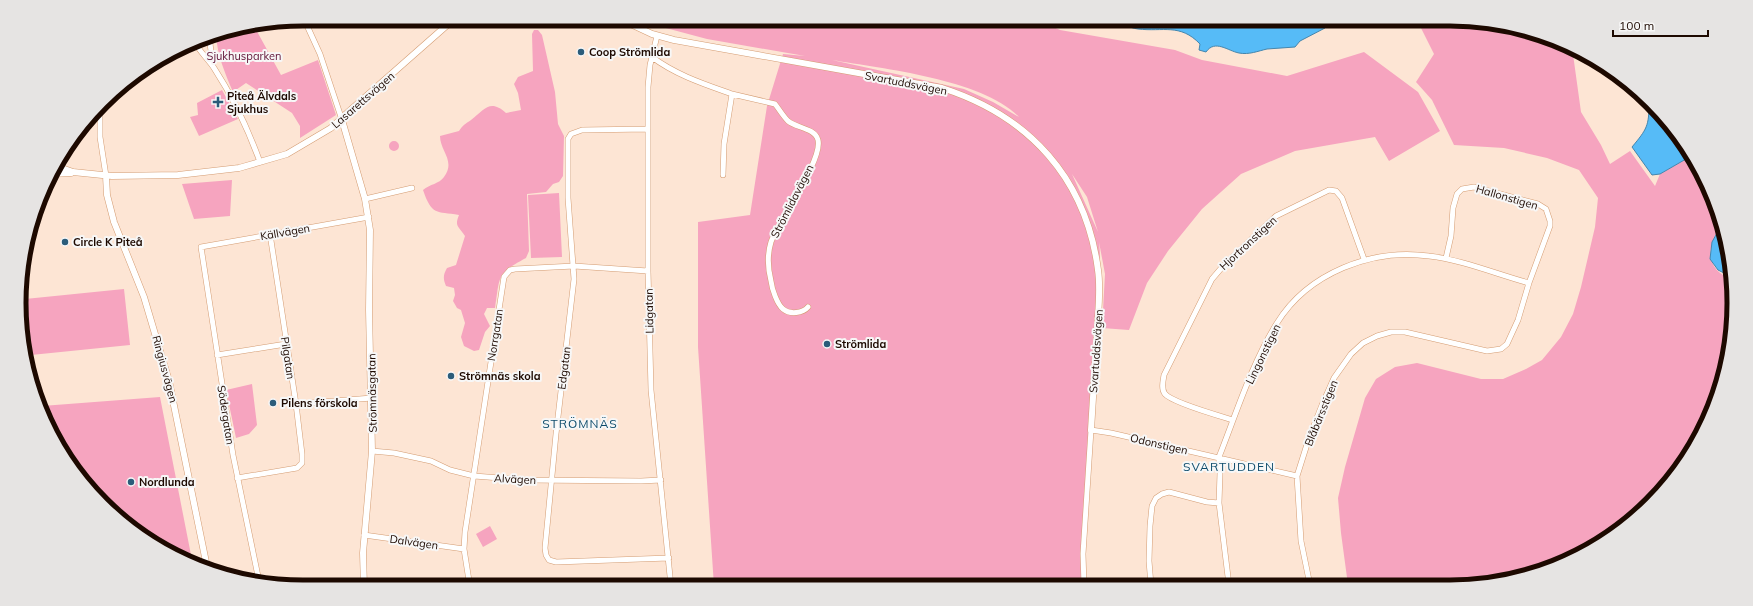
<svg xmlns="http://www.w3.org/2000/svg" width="1753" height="606" font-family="Mulish,sans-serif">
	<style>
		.green { fill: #f6a4bf; fill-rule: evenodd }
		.water { fill: #56bbf7; stroke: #4586ad }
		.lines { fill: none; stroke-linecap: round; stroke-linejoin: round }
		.minor-casing { stroke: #d49c72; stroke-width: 6 }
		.tertiary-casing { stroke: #d49c72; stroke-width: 7 }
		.minor { stroke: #fff; stroke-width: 5 }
		.tertiary { stroke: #fff; stroke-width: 6 }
		.poi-dot { fill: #2b5c7a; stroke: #f7f7f7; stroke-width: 1.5 }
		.labels { text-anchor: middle; stroke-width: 4; stroke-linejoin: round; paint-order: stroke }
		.poi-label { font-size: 11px; font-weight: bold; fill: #1d0900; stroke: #f7f7f7; text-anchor: start }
		.park-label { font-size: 11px; fill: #5e1034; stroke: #f7f7f7 }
		.street-label { font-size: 11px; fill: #1d0900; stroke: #f7f7f7 }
		.neighbourhood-label { font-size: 12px; letter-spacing: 1px; fill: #0d4b6b; stroke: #f7f7f7 }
		.rim { fill: none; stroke: #1d0900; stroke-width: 5 }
	</style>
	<rect width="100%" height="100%" fill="#fde5d4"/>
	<path class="green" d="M632,19H1036L1060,30L1175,50L1202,60L1287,76L1364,52L1418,92L1440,131L1389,161L1375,137L1295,151L1241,174L1202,209L1168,251L1147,283L1129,330L1102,328L1105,274L1099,242L1100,254L1098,277L1095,365L1084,585L714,586L698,347V222L750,215L767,106L783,54L805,56L707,39ZM832,60C884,69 982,79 1019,117L993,102L964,89ZM1072,174L1087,197L1098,232Z
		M1421,19H1450L1523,29L1572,47L1581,112L1601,145L1610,164L1630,151L1655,186L1660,174L1686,159C1690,161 1695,162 1697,165C1702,169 1723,219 1721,224C1720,229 1716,234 1714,238C1706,256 1712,273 1732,279L1733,321L1724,376L1696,445L1637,516L1575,558L1487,585H1348L1341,533L1338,498L1345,467L1365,398L1376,379L1395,367L1417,363L1481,379H1503L1526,369L1542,360L1561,337L1573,314L1581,287L1595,227L1598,198L1579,170L1547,158L1504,148L1454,145L1432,100L1416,82L1434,54L1418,22Z
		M248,24H255L254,26L281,75L318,60L336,115L300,138V126L292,113L246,83L233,92C225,73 217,55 216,34Z
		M534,30H538L542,35L555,92L558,124L564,136L563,176L559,182L553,184L546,192L527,194L529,251L526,258C496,274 500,276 495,308H487L484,314L490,326L485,332L479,350L474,351L464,346L461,337L465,323L461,310L457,308L453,301L455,295L454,288L446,286C443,279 443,275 447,268L456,265L465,236C459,226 454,227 459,215C436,211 432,216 423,190C430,184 439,184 444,177C456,161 440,151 440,136L459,131C463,125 465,124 471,120C484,110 490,98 506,113L521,110L518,93L514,84L518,77L533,71L532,34Z
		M222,90L238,119L199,136L190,117L198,115L197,103Z
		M389 146a5 5 0 1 1 10 0a5 5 0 1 1-10 0Z
		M232,180L230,216L194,219L182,184Z
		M559,193L562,257L531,258L528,195Z
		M124,289L130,345L31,355L25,299Z
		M252,384L257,425L249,434L236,438L226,390Z
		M160,397L192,560L145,539L102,504L67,461L42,406Z
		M490,526L497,539L483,547L476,534Z"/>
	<path class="water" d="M1066,19H1090L1081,25Z
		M1114,19H1345L1331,22L1325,28L1300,41L1295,47C1286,48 1276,48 1267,49C1258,51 1249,55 1239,53C1228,51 1215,39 1206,52L1199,50L1200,44C1180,23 1163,32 1138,29C1129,28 1122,23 1114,19Z
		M1649,103L1663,116L1698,165L1686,159L1660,174L1652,175L1632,147C1647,129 1649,126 1649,103Z
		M1722,224L1732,266V277L1718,270L1710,259L1712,242Z"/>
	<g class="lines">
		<g class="minor-casing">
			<path id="minor" d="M304,19L320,54L342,120
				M209,36L213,66
				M657,36L650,65L648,87V271L651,390L671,586
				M194,41C199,51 208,59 214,68C233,97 248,129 260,162
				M652,57C676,75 704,84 732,94L724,144L723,175
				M732,94L775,104C779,109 783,116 788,121C796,128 815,128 818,140C823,160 779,220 771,242C767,255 768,269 771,281C772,289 777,304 783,309C790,315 803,313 808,307
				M100,106V137L106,176
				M648,129L582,130L571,134L568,139V198L574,279L556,434L545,548L546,555L549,560L556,562L669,558
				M365,199L412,188
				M217,355L286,344
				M296,404L372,398
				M1233,420C1220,416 1173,403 1165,394C1161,389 1163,381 1164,375L1212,279L1224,265L1276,216L1329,190L1336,191L1342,198L1364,259
				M372,451L394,453L431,461L450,470L474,476L528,480L641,481L661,480
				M237,478L297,468L302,463V454L296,404L270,234
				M364,535L464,549
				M259,581L233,455L201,247L369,217
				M1084,585L1083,554L1091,430L1111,433L1297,476
				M1151,585L1149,561L1150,526L1152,506L1156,498L1162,494L1169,492L1207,502L1219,503
				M1229,585L1219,503L1220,473L1219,457C1236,414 1252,363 1277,323C1308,273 1372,248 1429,256C1463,260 1496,274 1529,283
				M1310,585L1301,541L1297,476L1309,438L1322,405L1334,378L1351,354L1363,343L1377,336L1391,332H1405L1487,351L1501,349L1507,344L1518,320L1529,283L1550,226V221L1546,209L1538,204L1474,187L1462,189L1457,194L1453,208L1451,236L1446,258
				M470,587L464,549L465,532L504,277L510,270L515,269L574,266L648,271"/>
		</g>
		<g class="tertiary-casing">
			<path id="tertiary" d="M620,19L652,34L674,40L942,88C1029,116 1086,178 1098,270C1101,290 1098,312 1097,333C1095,365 1093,398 1091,430
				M342,120L365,199L370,230L369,310L372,451L363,553L364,587
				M56,166L73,172L112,176L178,175L239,168L287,154L331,128L345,115L454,19
				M51,174L71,173
				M106,176L107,195L114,222L144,297L169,381L207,567"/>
		</g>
		<use href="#minor" class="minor"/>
		<use href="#tertiary" class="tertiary"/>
	</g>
	<g class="poi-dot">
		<circle cx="581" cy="52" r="4"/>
		<path d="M216 96h4v4h4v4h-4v4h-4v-4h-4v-4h4z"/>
		<circle cx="65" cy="242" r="4"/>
		<circle cx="827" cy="344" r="4"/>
		<circle cx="451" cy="376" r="4"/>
		<circle cx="273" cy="403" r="4"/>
		<circle cx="131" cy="482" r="4"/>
	</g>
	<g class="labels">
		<g class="poi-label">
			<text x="589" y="56">Coop Strömlida</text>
			<text x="227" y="100">Piteå Älvdals<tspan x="227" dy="13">Sjukhus</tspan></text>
			<text x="73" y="246">Circle K Piteå</text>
			<text x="835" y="348">Strömlida</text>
			<text x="459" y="380">Strömnäs skola</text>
			<text x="281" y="407">Pilens förskola</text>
			<text x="139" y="486">Nordlunda</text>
		</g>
		<g class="park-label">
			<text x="244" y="60">Sjukhusparken</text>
		</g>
		<g class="street-label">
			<text transform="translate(906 83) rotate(11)" y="4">Svartuddsvägen</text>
			<text transform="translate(363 100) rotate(-41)" y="4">Lasarettsvägen</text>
			<text transform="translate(1507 197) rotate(16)" y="4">Hallonstigen</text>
			<text transform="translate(792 201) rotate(-63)" y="4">Strömlidavägen</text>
			<text transform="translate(285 232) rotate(-10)" y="4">Källvägen</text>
			<text transform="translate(1248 243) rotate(-43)" y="4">Hjortronstigen</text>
			<text transform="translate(649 311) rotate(-91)" y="4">Lidgatan</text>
			<text transform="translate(495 335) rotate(-81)" y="4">Norrgatan</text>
			<text transform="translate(1096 351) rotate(-86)" y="4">Svartuddsvägen</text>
			<text transform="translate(1263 354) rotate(-64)" y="4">Lingonstigen</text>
			<text transform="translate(288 358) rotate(81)" y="4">Pilgatan</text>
			<text transform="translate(564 368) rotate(-83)" y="4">Edgatan</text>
			<text transform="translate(165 369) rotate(75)" y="4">Ringiusvägen</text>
			<text transform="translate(372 393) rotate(-91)" y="4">Strömnäsgatan</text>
			<text transform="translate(1321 413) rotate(-68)" y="4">Blåbärsstigen</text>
			<text transform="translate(226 415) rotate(81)" y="4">Södergatan</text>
			<text transform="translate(1159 444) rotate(13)" y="4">Odonstigen</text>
			<text transform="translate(515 479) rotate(3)" y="4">Alvägen</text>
			<text transform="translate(414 542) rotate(8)" y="4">Dalvägen</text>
		</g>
		<g class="neighbourhood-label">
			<text x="580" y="428">STRÖMNÄS</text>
			<text x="1229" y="471">SVARTUDDEN</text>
		</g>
	</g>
	<path d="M0 0H1753V606H0ZM303 26H1450A277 277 0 0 1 1727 303V303A277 277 0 0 1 1450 580H303A277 277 0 0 1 26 303V303A277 277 0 0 1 303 26Z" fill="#e6e4e3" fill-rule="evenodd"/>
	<path class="rim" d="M303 26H1450A277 277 0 0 1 1727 303V303A277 277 0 0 1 1450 580H303A277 277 0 0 1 26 303V303A277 277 0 0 1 303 26Z"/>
	<path d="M1613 30v6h95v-6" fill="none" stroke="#1d0900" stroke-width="2"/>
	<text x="1619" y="30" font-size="12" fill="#1d0900" stroke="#f7f7f7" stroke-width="3" paint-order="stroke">100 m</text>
</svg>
